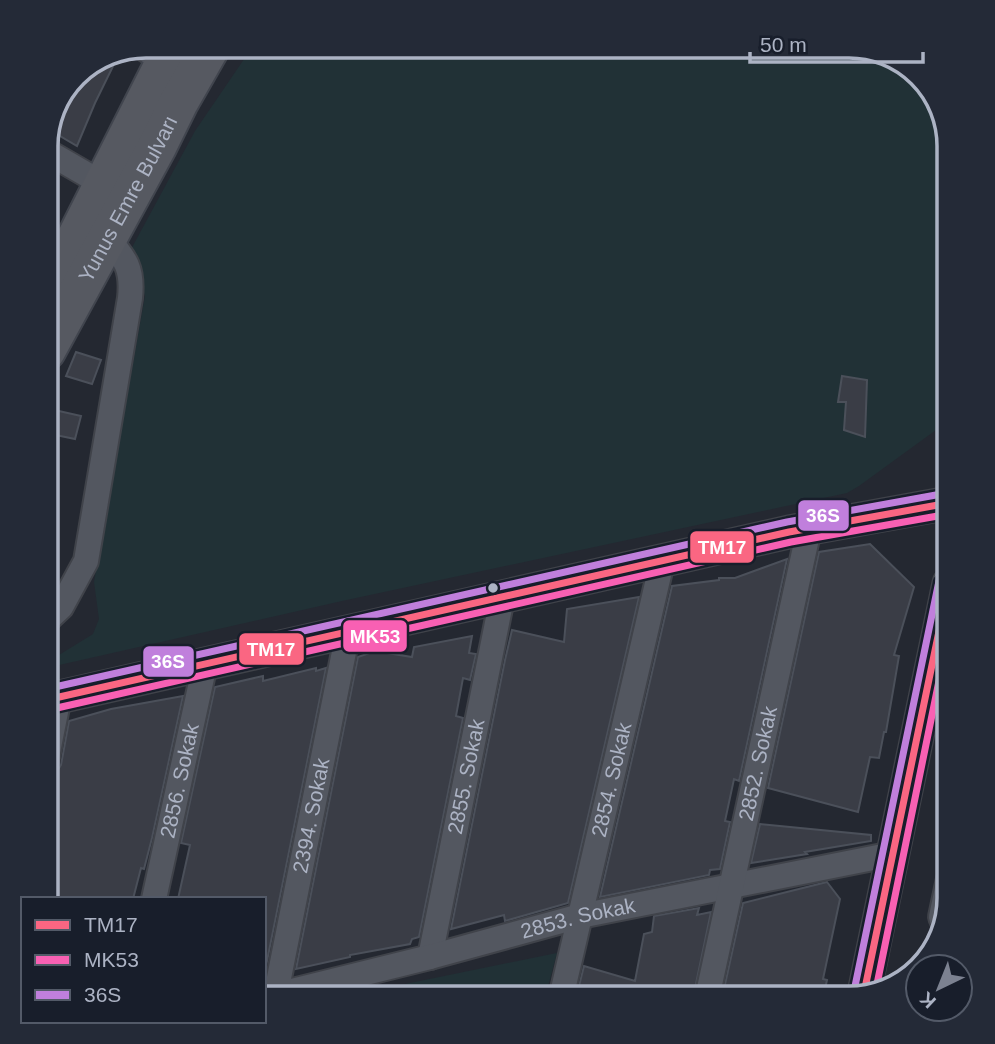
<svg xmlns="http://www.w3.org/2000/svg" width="995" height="1044" font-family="Helvetica,sans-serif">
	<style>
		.green { fill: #213136 }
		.building { fill: #3a3d46; stroke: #4b505a; stroke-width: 2 }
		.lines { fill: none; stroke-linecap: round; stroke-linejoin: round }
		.minor-casing { stroke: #40434a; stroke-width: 28 }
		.tertiary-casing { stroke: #40434a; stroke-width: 35 }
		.primary-casing { stroke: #41454e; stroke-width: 42 }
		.minor { stroke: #535760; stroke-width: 24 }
		.tertiary { stroke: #535760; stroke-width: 32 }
		.primary { stroke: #565961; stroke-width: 38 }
		.bus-1-casing { stroke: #181e2b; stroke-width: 12 }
		.bus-2-casing { stroke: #181e2b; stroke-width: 12 }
		.bus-3-casing { stroke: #181e2b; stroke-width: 12 }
		.bus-1 { stroke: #fa6682; stroke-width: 7 }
		.bus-2 { stroke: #f860b3; stroke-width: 7 }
		.bus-3 { stroke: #c07fdc; stroke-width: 7 }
		.bus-dot { fill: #acb3c4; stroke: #181e2b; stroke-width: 2.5 }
		.labels { text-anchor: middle; stroke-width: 6; stroke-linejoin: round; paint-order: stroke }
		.street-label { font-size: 21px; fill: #acb3c4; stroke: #181e2b }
		.rim { fill: none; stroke: #acb3c4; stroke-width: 3.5 }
		.line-badge { stroke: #181e2b; stroke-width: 2.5 }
		.badge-label { font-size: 19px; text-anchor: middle; font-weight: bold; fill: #fff }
	</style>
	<rect width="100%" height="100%" fill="#242831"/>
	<path class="green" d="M253,46H855L925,80L949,145V414L947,422L859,486L847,493L342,601L46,668V663L93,634L99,619L94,582L145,296L129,253L195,131Z
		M557,953L545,998H336H337Z"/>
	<path class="building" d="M118,56L95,103L77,146L50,130L79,71Z
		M76,352L101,360L92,384L66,376Z
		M842,376L867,380L865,437L844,430L846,402H838Z
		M50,409L81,416L75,439L46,433Z
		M870,544L914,587L894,655L899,656L886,732H884L879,758L870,757L858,812L768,788L819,552Z
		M787,559L739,781L734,779L725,821L730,822L720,869L710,870L709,875L600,897L672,586L719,580V578H735Z
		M639,597L568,903L505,921L504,915L451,929L505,660L512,630L564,642L567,609Z
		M472,636L469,653L476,654L470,680L463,678L456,716L463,718L419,937L412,939L410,944L350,955V957L296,969L358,657L375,651L412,657L414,647Z
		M316,668V671L326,668L264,976V899H178L190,845L181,843L215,687L263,676V681Z
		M183,696L152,838L144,869L141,868L133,899H46V822L56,773L61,765L69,721L111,709Z
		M760,824L871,835V841L805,852L807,854L751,863Z
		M827,882L840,899L823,979L827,980L823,998H722L743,903Z
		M699,908L697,915L711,912L693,998H576L584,966L635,981L644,934L652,932L654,916Z"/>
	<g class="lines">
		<g class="minor-casing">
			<g id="minor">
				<path d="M142,47L165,62"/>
				<path d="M46,151L103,184"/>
				<path d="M46,621L61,607L86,561L130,298C133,269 126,259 107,238"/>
				<path d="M46,762L59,697"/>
				<path id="s1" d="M154,899L205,664"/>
				<path d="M944,924L941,917L949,879"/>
				<path id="s2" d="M430,957L502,598"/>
				<path id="s3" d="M264,998L430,957L580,916L893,854"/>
				<path id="s4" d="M275,998L348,632"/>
				<path id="s5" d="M561,998L662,562"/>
				<path id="s6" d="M707,998L809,529"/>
			</g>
		</g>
		<g class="tertiary-casing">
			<path id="tertiary" d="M46,700L789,532L949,503
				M864,993L949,583"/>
		</g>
		<g class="primary-casing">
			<g id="primary">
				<path d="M46,295L69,252L165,62L175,46"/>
				<path id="s7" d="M46,351L157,147L179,102L211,46"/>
			</g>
		</g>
		<use href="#minor" class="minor"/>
		<use href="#tertiary" class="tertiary"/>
		<use href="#primary" class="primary"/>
		<g class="bus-1-casing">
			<path id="bus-1" d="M46,700L789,532L949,503
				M864,993L949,583"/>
		</g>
		<g class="bus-2-casing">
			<path id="bus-2" d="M48,710L791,542L949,514
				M876,989L949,632"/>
		</g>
		<g class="bus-3-casing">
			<path id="bus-3" d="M46,689L787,522L947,493
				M854,991L939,581"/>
		</g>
		<use href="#bus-1" class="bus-1"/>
		<use href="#bus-2" class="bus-2"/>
		<use href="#bus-3" class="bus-3"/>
	</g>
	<circle class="bus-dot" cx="493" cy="588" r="6"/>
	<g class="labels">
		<g class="street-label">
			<text dy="7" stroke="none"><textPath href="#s7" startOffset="173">Yunus Emre Bulvarı</textPath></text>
			<text dy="7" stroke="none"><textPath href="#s6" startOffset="240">2852. Sokak</textPath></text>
			<text dy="7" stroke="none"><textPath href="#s2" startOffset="184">2855. Sokak</textPath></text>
			<text dy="7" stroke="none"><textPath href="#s5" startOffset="224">2854. Sokak</textPath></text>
			<text dy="7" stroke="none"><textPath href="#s1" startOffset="121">2856. Sokak</textPath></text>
			<text dy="7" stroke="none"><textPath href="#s4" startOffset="186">2394. Sokak</textPath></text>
			<text dy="7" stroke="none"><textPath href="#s3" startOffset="324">2853. Sokak</textPath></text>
		</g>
	</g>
	<path d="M0 0H995V1044H0ZM146 58H849A88 88 0 0 1 937 146V898A88 88 0 0 1 849 986H146A88 88 0 0 1 58 898V146A88 88 0 0 1 146 58Z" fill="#242a37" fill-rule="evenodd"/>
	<path class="rim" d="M146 58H849A88 88 0 0 1 937 146V898A88 88 0 0 1 849 986H146A88 88 0 0 1 58 898V146A88 88 0 0 1 146 58Z"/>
	<g class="line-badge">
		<rect x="797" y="499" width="53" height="33" rx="7" fill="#c07fdc"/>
		<rect x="689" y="530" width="66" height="34" rx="7" fill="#fa6682"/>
		<rect x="342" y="619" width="66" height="34" rx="7" fill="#f860b3"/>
		<rect x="238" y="632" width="67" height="34" rx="7" fill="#fa6682"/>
		<rect x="142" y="645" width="53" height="33" rx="7" fill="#c07fdc"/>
	</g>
	<g class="badge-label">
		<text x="823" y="522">36S</text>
		<text x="722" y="554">TM17</text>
		<text x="375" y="643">MK53</text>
		<text x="271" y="656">TM17</text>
		<text x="168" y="668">36S</text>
	</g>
	<rect x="21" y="897" width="245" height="126" fill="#181e2b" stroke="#535a68" stroke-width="2"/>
	<rect x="35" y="920" width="35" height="10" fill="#fa6682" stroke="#535a68" stroke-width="2"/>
	<text x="84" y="932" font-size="21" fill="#acb3c4">TM17</text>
	<rect x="35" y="955" width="35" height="10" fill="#f860b3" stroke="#535a68" stroke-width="2"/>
	<text x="84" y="967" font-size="21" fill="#acb3c4">MK53</text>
	<rect x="35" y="990" width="35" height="10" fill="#c07fdc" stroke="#535a68" stroke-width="2"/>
	<text x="84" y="1002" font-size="21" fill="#acb3c4">36S</text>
	<g transform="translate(939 988) rotate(223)"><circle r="33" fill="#181e2b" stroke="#535a68" stroke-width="2"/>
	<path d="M0-5L12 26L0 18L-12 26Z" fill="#7c8291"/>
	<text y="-10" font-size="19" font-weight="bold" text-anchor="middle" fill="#acb3c4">K</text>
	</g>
	<path d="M750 52v10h173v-10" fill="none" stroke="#acb3c4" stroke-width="3.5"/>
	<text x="760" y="52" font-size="21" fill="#acb3c4" stroke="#181e2b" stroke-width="5" paint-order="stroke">50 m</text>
</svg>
